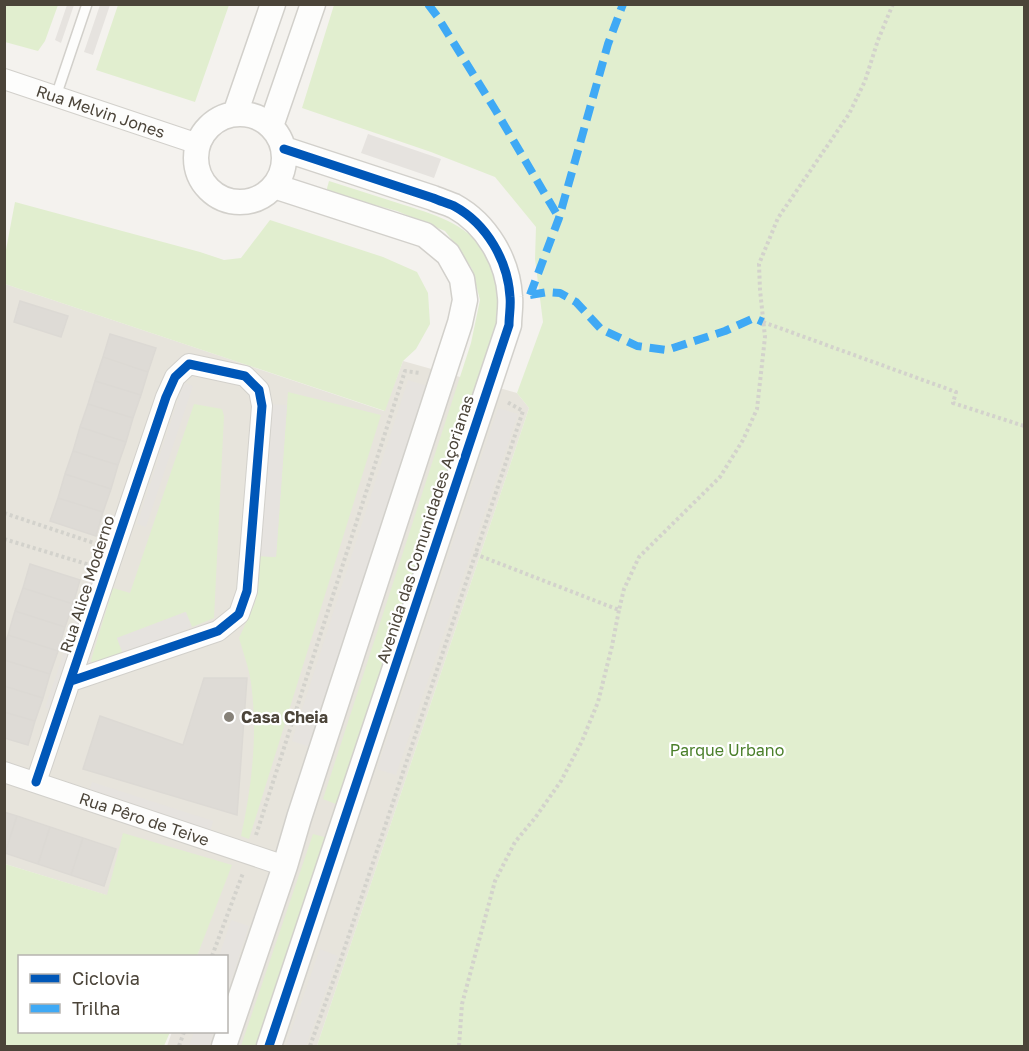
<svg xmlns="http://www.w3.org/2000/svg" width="1029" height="1051" font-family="'Golos Text',sans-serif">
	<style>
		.residential { fill: #e7e4dc }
		.green { fill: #e1eecf }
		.parking { fill: #e6e3df }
		.building { fill: #dedbd6; stroke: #dcd9d4; stroke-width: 1.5 }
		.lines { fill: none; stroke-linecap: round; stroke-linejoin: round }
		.service-casing { stroke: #d2d0cb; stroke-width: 12 }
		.minor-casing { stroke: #d2d0cb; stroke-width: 22 }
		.tertiary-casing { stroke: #d2d0cb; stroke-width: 27 }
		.path { stroke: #d3d2cc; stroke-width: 4; stroke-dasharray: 3 3; stroke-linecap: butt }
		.service { stroke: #fdfdfc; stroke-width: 9 }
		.minor { stroke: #fdfdfc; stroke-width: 20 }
		.tertiary { stroke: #fdfdfc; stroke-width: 24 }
		.quiet { stroke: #3fa9f5; stroke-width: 8; stroke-dasharray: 15 8; stroke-linecap: butt }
		.cycleway-casing { stroke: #fff; stroke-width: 13 }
		.cycleway { stroke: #0057b8; stroke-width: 9 }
		.poi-dot { fill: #868178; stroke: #fff; stroke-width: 2 }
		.labels { text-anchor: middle; stroke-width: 4.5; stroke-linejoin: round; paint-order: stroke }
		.street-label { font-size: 16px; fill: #4b4439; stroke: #fff }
		.poi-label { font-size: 16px; font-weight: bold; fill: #4b4439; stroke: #fff; text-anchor: start }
		.park-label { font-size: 16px; fill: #4a7f2a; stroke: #fff }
	</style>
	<rect width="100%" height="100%" fill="#f4f2ee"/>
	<path class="residential" d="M5,284L384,411L403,361L517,393L529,408L317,1046H167L172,1032H226V956H197L207,926L5,864Z"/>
	<path class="green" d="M4,5H58L45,41L38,51L5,42Z
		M118,5H229L195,102L96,70Z
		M334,5H1024V1046H317L529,408L517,393L543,322L535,259L536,227L495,177L431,152L302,108Z
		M329,181C354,189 379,197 404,205C450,219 486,232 498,284C501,292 499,303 500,311L341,806L323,799L471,343L480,300L472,269L459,249L445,231L397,211L326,192Z
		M15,202L200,252L224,260L241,258L270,220L383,257L417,272L428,293L430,324L416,349L403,361L385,411L5,284V255Z
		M288,392L381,415L249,839L241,836C252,786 258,733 251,683C249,668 243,652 239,638L255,603L259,556L276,557Z
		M194,404L222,409L224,416L214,618L192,627L185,612L117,638L123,654L96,664L91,662L92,657L113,588L130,593Z
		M123,833L232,865L197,956H20V1032H170L164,1046H5V864L107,895Z
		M313,834L328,838L258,1046H241Z"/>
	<path class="parking" d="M67,5H74L61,43L55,40Z
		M100,5H110L93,55L84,52Z
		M368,134L441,159L434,178L361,153Z
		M408,380L430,387L313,748L292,741Z
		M184,382L193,386L146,527L137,524Z
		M269,404L287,405L276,557L259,556Z
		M498,408L518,414L396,775L377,769Z
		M93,568L102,571L53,710L45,708Z
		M186,612L192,627L123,654L117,638Z
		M92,782L213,821L210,832L88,793Z
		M231,920L249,926L227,994L226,956H219Z
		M320,949L338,956L306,1046H286Z
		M194,1032H214L209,1046H189Z"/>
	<path class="building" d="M20,301L68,316L61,337L14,322Z
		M110,334L156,348L148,372L103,357Z
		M103,357L148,372L141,395L95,381Z
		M95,381L141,395L133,418L88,404Z
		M88,404L133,418L126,442L80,427Z
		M80,427L126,442L118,465L73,451Z
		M73,451L118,465L111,489L65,474Z
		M65,474L111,489L103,512L58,498Z
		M58,498L103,512L96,536L50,521Z
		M30,564L80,580L73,604L23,588Z
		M23,588L73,604L65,627L15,611Z
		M15,611L65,627L58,651L8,635Z
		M8,635L58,651L50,674L4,660V646Z
		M4,660L50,674L43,698L4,686Z
		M204,678H247L237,815L83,769L100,716L183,745Z
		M4,686L43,698L35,721L4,712Z
		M4,712L35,721L28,745L4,738Z
		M4,812L17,816L5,853H4Z
		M17,816L50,827L38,864L5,853Z
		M50,827L83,838L71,875L38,864Z
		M83,838L116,849L104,886L71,875Z"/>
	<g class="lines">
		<g class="service-casing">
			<path id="service" d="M56,96L87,4"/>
		</g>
		<g class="minor-casing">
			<g id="minor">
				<path id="s1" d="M4,79L198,144"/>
				<path id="s2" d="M4,772L285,866"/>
				<path d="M36,782L166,397L175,377L189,364L245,376L259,390L262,406L247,591L239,614L218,631L71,681"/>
			</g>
		</g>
		<g class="tertiary-casing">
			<path id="tertiary" d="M235,114L273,4
				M196 158a44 44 0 1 1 88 0a44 44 0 1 1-88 0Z
				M271,126L313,4
				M224,1046L285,866L299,818L460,323L465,300L462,279L448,254L425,235L274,186
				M269,1046L509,325C509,316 511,306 510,297C508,261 487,224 454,206C447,203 440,201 433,198L284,149"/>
		</g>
		<path class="path" d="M763,322L956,392L953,403L1024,426
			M4,513L97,544
			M4,539L90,565
			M475,554L619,610L624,589L639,557L720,477L743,440L757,409L765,337L760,290L759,264L778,218L849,114L865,81L878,40L893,4
			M256,835L405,371L420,373
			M212,956L243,873
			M179,1046L184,1032
			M310,1046L339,965L523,411L507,402
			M459,1046L462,1004L495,881L515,842L535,818L561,781L582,741L598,702L612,646L619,610"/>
		<use href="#service" class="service"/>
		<use href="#minor" class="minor"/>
		<use href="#tertiary" class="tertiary"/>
		<path class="quiet" d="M428,4L437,16L496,111L559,218
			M530,295L559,218L608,44L623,4
			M530,295L548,292L560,293L576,302L601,329L637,346L667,350L725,331L754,318L763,322"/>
		<g class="cycleway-casing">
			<path id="cycleway" d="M36,782L166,397L175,377L189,364L245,376L259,390L262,406L247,591L239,614L218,631L71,681
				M269,1046L509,325C509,316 511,306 510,297C508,261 487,224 454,206C447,203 440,201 433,198L284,149"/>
		</g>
		<use href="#cycleway" class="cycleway"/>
	</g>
	<circle class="poi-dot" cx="229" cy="717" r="6"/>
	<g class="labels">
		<g class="street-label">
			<text dy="6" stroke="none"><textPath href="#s1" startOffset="102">Rua Melvin Jones</textPath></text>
			<text transform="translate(425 529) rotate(-72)" y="6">Avenida das Comunidades Açorianas</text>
			<text transform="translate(87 584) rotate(-72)" y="6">Rua Alice Moderno</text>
			<text dy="6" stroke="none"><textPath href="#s2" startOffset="148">Rua Pêro de Teive</textPath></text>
		</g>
		<g class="poi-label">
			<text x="241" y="723">Casa Cheia</text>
		</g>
		<g class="park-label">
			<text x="727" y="756">Parque Urbano</text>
		</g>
	</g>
	<rect width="1029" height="1051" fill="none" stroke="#4b4439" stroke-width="12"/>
	<rect x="18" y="955" width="210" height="78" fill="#ffffff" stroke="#b7b4b0" stroke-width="1.5"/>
	<rect x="30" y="974" width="30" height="9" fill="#0057b8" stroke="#b7b4b0" stroke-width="1.5"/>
	<text x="72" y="985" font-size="18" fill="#4b4439">Ciclovia</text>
	<rect x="30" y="1004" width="30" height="9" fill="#3fa9f5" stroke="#b7b4b0" stroke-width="1.5"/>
	<text x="72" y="1015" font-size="18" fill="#4b4439">Trilha</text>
</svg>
